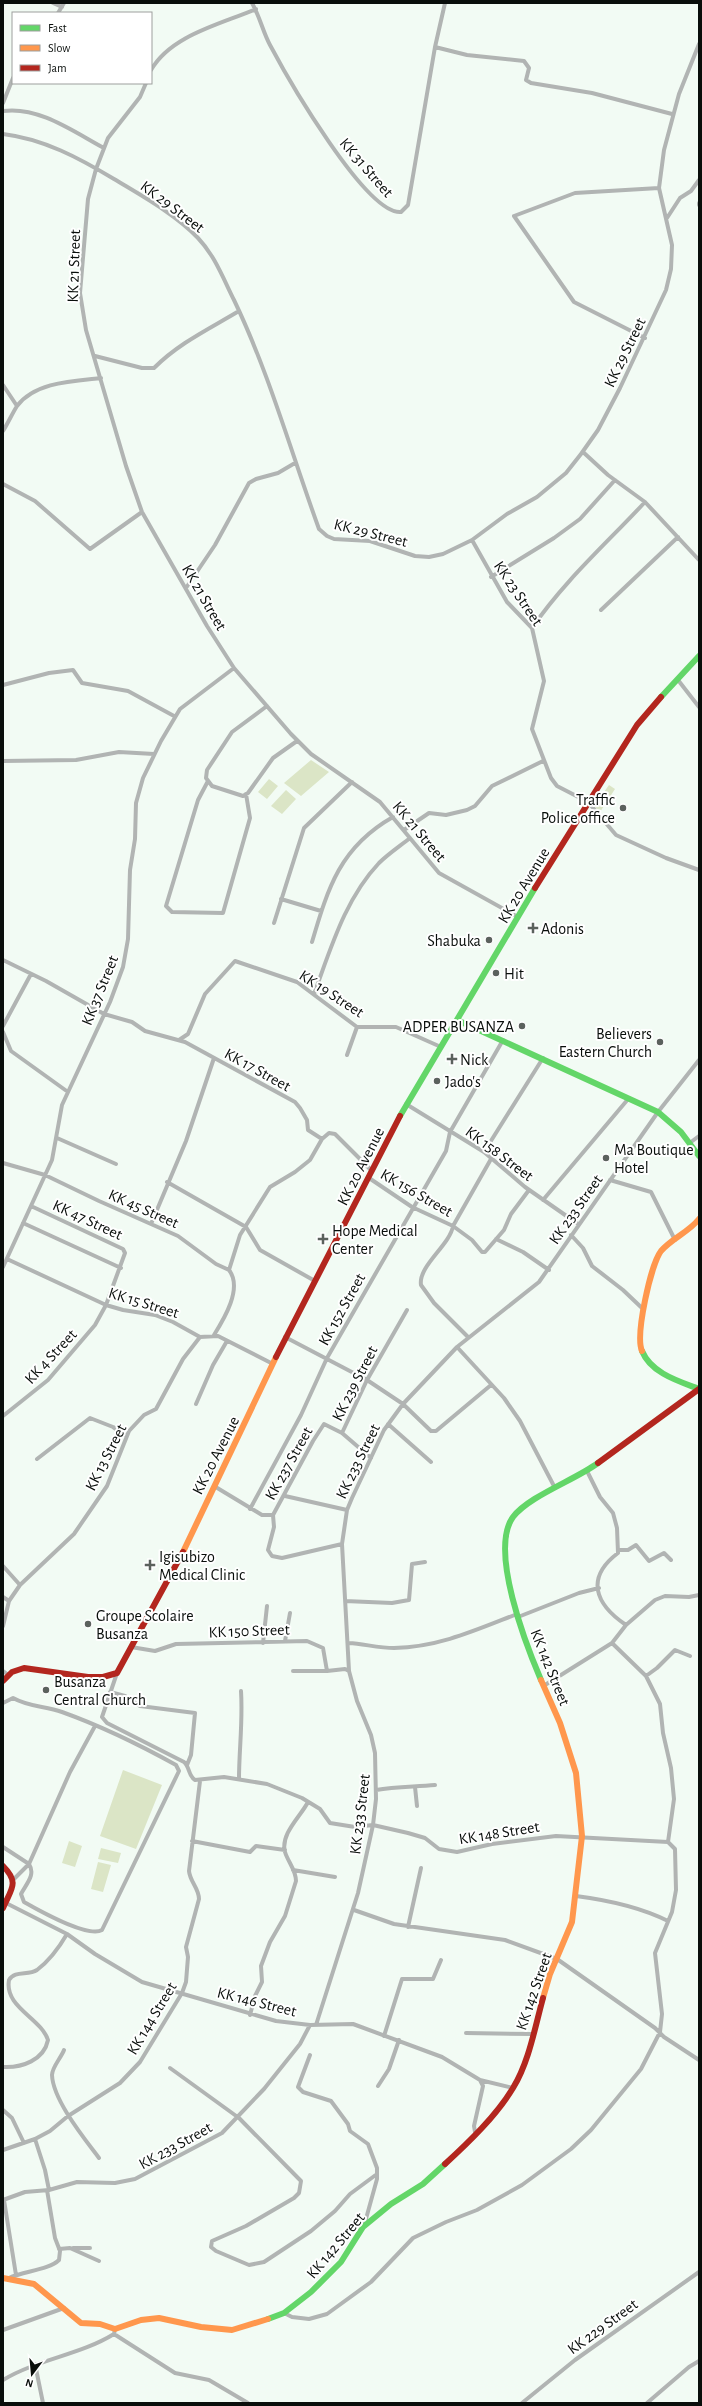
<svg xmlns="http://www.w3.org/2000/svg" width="702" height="2406" font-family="'Alegreya Sans',sans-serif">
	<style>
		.green { fill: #dbe5c6 }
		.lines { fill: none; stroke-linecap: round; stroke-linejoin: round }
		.street { stroke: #b1b4b3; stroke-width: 4 }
		.fast { stroke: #63d668; stroke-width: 6 }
		.slow { stroke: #ff974d; stroke-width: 6 }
		.jam { stroke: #b3261e; stroke-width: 6 }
		.poi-dot { fill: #5b615d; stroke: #fff; stroke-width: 1.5 }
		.labels { text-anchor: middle; stroke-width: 4; stroke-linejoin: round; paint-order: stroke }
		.street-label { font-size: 16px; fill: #090e0b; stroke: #fff }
		.poi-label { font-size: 16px; fill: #090e0b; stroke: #fff; text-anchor: start }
	</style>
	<rect width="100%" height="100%" fill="#f2fbf4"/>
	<path class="green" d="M311,760L329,772L301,796L284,783Z
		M269,779L278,786L267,799L258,792Z
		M609,785L615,789L600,812L594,806Z
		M286,790L296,799L282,814L271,806Z
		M123,1770L162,1785L136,1849L100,1836Z
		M69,1841L82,1846L75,1867L62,1863Z
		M101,1848L121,1853L118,1863L98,1859Z
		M98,1862L111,1865L103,1892L91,1889Z"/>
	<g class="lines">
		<path class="street" d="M53,3L62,7
			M252,3C260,17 263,32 270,45C287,77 366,215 401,212L408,205L435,47L445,3
			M58,13L64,3
			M435,47L467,55L524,61L529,68L526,80L531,83L592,93L672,114
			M151,70C171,35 221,24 256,9
			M146,83L140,97L108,138L96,169L88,199L80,293L86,330L126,466L142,512L207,626L234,668L291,734L311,754L380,802L439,873L518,917
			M3,103L13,78
			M3,111C39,106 74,132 104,148
			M3,134C44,139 79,158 114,179C142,196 175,214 198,238C215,256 223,278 234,300C269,373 291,452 319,529L327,536L334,539L370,541L415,556L429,557L443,554L472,540L507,514L537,497L566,473L581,454L598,430L620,388L666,290L671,269L672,245L659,188L664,150L679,94L699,44
			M699,203V205
			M667,218L680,198L691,191L699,180
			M645,338L574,302L514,216L575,193L659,188
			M95,356L142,368H154C179,343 209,329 239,311
			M3,385L17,406
			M3,431C8,423 12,414 17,406C35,382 73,381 101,378
			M583,452L608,475L645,502L699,560
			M3,484L35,501L90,549L142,512
			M472,540L507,602L532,628L544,681L532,729L551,778L557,786L588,802L616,835L666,858L699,870
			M491,577L554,538L580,519L615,480
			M186,588L215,545L249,483L256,479L278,473L295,463
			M601,610L678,537
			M532,628C564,581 607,543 645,502
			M678,680L699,707
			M3,685L49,673L73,670L82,683L128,691L174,716
			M267,706L232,732L207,770L206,778L212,786L243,796L248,793L273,758L297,741
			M3,761L76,760L119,752L154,754
			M208,781L198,800L166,906L172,912L223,913L250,818L246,794
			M404,830L429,813L446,815L467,810L475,806L492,786L543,761
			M281,899L321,911
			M274,923L304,828L352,782
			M312,942C328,888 340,847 393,817
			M3,960L46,981L104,1014L132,1022L145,1031L185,1042L295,1102L300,1108L307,1120L308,1130L322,1139L329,1133L335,1134L372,1171
			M314,994C331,948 345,899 379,863C388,854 400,846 410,838
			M3,1026L31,974
			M3,1032L11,1051L68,1092
			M179,1040L188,1034L205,994L235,961L297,982L357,1027H396L441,1047
			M347,1055L357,1027
			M406,1104L484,1152L525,1187L578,1224
			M57,1138L116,1164
			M691,1142L699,1136
			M484,1152L543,1058
			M3,1163L45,1175L99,1201L178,1236L216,1264L229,1270
			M369,1178L412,1207L453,1226L491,1159
			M610,1180L651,1192L675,1240
			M167,1182L246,1227L260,1250L315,1281
			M543,1200L629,1098
			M23,1223L121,1268
			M151,1224L186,1141L214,1058
			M571,1235L583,1248L592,1266L623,1290L643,1309
			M496,1239L523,1252L549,1270
			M7,1259L106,1305L123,1310L155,1315L173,1322L200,1337L218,1336L273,1364
			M3,1267L52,1160L62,1105L110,1002L123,967L128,939L130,870L135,839L136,803L143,778L161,741L180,709L234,668
			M214,1335C224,1319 243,1288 229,1270L240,1235L270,1187L295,1172L310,1160L322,1139
			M285,1337L367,1380L403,1404L431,1431H436L491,1385
			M468,1337L434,1303L421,1285C418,1266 450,1245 453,1226L472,1240L482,1252H485L504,1230L511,1214L529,1190
			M457,1347L504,1398L520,1421L555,1488
			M196,1404L213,1365L227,1341
			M3,1416L48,1380L95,1325L106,1305L125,1253L123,1249L31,1206
			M388,1424L431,1462
			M342,1433L324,1424L313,1441L273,1515L274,1527L268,1550L272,1556L282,1558L342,1544
			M371,1458L342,1433L367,1380L407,1310
			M37,1459L90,1418L113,1427L126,1436
			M587,1471L600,1497L613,1513L617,1528L618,1553C585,1578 595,1604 626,1625
			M214,1486L262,1515H273
			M285,1496L347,1510
			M250,1509L301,1415L327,1358L446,1151L450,1132L503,1040
			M619,1550H628L636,1545L649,1561L664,1553L671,1560
			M3,1566L20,1585
			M3,1597L9,1601
			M345,1601L392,1603L409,1600L412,1564L425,1562
			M518,1617L579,1593L599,1588
			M3,1626L9,1601L20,1585L74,1534L107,1486L129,1431L144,1415L156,1409L183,1359L200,1337
			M285,1641L290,1613
			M263,1643L267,1606
			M349,1643C364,1644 379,1648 394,1648C439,1647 476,1630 517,1614
			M612,1643L646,1676L660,1704L663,1733L671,1768L674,1799L668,1842
			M131,1647L155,1651L176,1644L307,1641L323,1648L327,1671L345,1669L349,1671
			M3,1671L7,1674
			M293,1671H327
			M117,1673L102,1717L107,1723L184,1762C190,1767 188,1776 195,1780L224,1777L267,1784L302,1798L320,1809L330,1823L355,1827L373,1825L408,1833L425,1838L439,1849L457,1852L492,1844L556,1836L668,1842L675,1849L676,1890L672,1912L655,1953L662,2014L660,2032L641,2069L591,2130L571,2149L522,2185L477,2210L446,2222L413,2238L371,2282L327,2314L309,2319L292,2317L284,2313
			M646,1676L657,1668L675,1650L690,1656
			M545,1685L612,1643L626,1625L655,1600L665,1596L689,1597L699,1595
			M110,1692L125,1696L140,1706L195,1713L191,1755L187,1765
			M3,1703L13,1698C29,1707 45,1706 62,1712C101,1726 140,1745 176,1765L179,1771L102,1930C88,1938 38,1910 24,1902L21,1894C26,1884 36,1875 29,1864L3,1847
			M239,1779C239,1750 243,1721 241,1691
			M415,1787L417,1806
			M376,1790C396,1786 415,1787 435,1785
			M192,1841L250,1852L256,1846L285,1850
			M293,1870L335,1877
			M14,1879L29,1864L70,1772L95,1726
			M576,1896C607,1900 640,1907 668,1921
			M6,1903L67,1934L95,1954L142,1982L276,2021L310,2025L353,2024L442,2057L480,2080L513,2088
			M354,1910L394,1924L505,1940L557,1959L655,2028L664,2037L699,2060
			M408,1927L421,1868
			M250,2015L255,1996L262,1982L261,1966L270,1942L285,1916L296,1881C296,1870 288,1862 285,1852C280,1834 301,1816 308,1802
			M316,2025L358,1893L373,1825L376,1799L375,1753L371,1735L357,1701L349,1671L342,1544L347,1510L352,1498L384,1430L403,1404L457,1347L539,1282L658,1112L699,1060
			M466,2033L532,2034
			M384,2036L402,1979H433L441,1960
			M64,2050C61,2058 52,2067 52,2075C53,2100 84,2138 99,2158
			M310,2055L298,2087L303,2092L331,2101L348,2124L350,2131L368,2144L377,2168V2179L364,2226
			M3,2067C22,2068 44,2060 48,2040C41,2018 4,2007 9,1980C15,1970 28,1976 37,1970C49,1961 60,1946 67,1934
			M170,2068L239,2118L301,2181L299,2193L294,2198L246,2226L212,2241L211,2247L216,2251L249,2265L264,2262L311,2231L335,2211L350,2194L377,2174
			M378,2086L389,2069L399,2040
			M3,2110L12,2118L24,2143
			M475,2132L474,2126L483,2086L480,2080
			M35,2139L45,2170L49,2190
			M3,2150L35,2139L50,2131L68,2116L120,2083L140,2062L182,1993L186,1982L188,1957L186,1947L199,1899C199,1888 190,1882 189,1871L200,1781
			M3,2200L25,2192L49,2190L77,2182L115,2183L135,2179L222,2133L264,2089L300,2044L310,2025
			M4,2200L16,2275
			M73,2248H90
			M59,2249L70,2248L99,2261
			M9,2278C24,2271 49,2270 59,2260L60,2251L55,2238L47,2190
			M115,2329L114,2334L175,2373L209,2380L248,2403
			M3,2330L64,2308
			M35,2364L43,2403
			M3,2380C38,2359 80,2355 114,2334
			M522,2403L575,2360L699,2272
			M647,2403L689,2367L699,2361"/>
		<path class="fast" d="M661,697L699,656
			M457,1020L658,1112L681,1132L699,1156
			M400,1116L535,888
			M642,1351C651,1373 678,1381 699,1389
			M541,1680C526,1645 489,1550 513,1517C529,1496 575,1480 598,1463
			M268,2319L284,2313L311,2292L341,2262L363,2227L391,2204L423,2184L445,2164"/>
		<path class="slow" d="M642,1351C635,1335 651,1264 661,1251C672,1238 689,1232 699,1219
			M183,1552L276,1357
			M541,1680L560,1723L576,1773L582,1836L572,1922L550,1974L543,1998
			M3,2278L34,2284L81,2323L100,2324L115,2329L141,2320L159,2318L201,2327L232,2330L268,2319"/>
		<path class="jam" d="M535,888L637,725L661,697
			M276,1357L400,1116
			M598,1463L699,1389
			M3,1681L12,1672L24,1668L88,1677H103L117,1673L183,1552
			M3,1866C20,1883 11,1889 3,1908
			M445,2164C469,2142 496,2116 513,2088C529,2062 535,2027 543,1998"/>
	</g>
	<g class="poi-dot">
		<circle cx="623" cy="808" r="4"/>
		<path d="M531 922h4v4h4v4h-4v4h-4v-4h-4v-4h4z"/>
		<circle cx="489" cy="940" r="4"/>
		<circle cx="496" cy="973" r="4"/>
		<circle cx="522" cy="1026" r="4"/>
		<circle cx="660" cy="1042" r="4"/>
		<path d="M450 1053h4v4h4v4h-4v4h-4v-4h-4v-4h4z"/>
		<circle cx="437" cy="1081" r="4"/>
		<circle cx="606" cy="1158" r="4"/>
		<path d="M321 1233h4v4h4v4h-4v4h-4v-4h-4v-4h4z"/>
		<path d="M148 1559h4v4h4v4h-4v4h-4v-4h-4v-4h4z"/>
		<circle cx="88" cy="1624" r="4"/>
		<circle cx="46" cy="1690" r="4"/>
	</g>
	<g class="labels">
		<g class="street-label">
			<text transform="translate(367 167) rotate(49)" y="6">KK 31 Street</text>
			<text transform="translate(173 206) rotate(37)" y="6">KK 29 Street</text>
			<text transform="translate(73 266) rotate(-88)" y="6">KK 21 Street</text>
			<text transform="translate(624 352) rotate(-64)" y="6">KK 29 Street</text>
			<text transform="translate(371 532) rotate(14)" y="6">KK 29 Street</text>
			<text transform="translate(519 593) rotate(56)" y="6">KK 23 Street</text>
			<text transform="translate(205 597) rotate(60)" y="6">KK 21 Street</text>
			<text transform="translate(420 831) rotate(50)" y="6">KK 21 Street</text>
			<text transform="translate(523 885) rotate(-59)" y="6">KK 20 Avenue</text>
			<text transform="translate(99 990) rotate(-68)" y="6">KK 37 Street</text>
			<text transform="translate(332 993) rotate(33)" y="6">KK 19 Street</text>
			<text transform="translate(258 1069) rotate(29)" y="6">KK 17 Street</text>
			<text transform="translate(500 1153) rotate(37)" y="6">KK 158 Street</text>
			<text transform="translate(360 1166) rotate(-63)" y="6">KK 20 Avenue</text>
			<text transform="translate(417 1192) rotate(30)" y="6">KK 156 Street</text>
			<text transform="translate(144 1208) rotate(24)" y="6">KK 45 Street</text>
			<text transform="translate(575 1209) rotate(-55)" y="6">KK 233 Street</text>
			<text transform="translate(88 1219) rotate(25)" y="6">KK 47 Street</text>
			<text transform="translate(144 1302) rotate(17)" y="6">KK 15 Street</text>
			<text transform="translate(341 1309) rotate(-61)" y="6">KK 152 Street</text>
			<text transform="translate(50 1356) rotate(-47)" y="6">KK 4 Street</text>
			<text transform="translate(354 1383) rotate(-63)" y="6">KK 239 Street</text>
			<text transform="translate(215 1455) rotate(-63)" y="6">KK 20 Avenue</text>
			<text transform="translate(105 1457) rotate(-63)" y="6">KK 13 Street</text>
			<text transform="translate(357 1461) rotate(-64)" y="6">KK 233 Street</text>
			<text transform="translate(288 1463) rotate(-61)" y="6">KK 237 Street</text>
			<text transform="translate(249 1630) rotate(-2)" y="6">KK 150 Street</text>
			<text transform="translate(551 1667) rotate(68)" y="6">KK 142 Street</text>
			<text transform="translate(359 1814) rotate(-83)" y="6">KK 233 Street</text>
			<text transform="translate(499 1832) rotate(-9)" y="6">KK 148 Street</text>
			<text transform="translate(533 1991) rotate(-71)" y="6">KK 142 Street</text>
			<text transform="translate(257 2001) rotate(14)" y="6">KK 146 Street</text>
			<text transform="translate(151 2018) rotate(-59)" y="6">KK 144 Street</text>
			<text transform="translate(175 2145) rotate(-29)" y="6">KK 233 Street</text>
			<text transform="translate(335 2245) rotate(-50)" y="6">KK 142 Street</text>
			<text transform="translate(602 2326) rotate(-36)" y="6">KK 229 Street</text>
		</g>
		<g class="poi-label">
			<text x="615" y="805" text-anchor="end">Traffic<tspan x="615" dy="18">Police office</tspan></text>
			<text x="541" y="934">Adonis</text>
			<text x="481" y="946" text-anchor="end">Shabuka</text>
			<text x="504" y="979">Hit</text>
			<text x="514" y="1032" text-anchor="end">ADPER BUSANZA</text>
			<text x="652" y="1039" text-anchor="end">Believers<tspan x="652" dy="18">Eastern Church</tspan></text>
			<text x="460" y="1065">Nick</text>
			<text x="445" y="1087">Jado's</text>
			<text x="614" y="1155">Ma Boutique<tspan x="614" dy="18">Hotel</tspan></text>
			<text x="332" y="1236">Hope Medical<tspan x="332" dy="18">Center</tspan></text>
			<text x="159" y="1562">Igisubizo<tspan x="159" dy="18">Medical Clinic</tspan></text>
			<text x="96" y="1621">Groupe Scolaire<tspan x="96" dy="18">Busanza</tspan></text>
			<text x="54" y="1687">Busanza<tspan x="54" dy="18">Central Church</tspan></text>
		</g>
	</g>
	<rect width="702" height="2406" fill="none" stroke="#090e0b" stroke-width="8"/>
	<rect x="12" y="12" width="140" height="72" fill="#ffffff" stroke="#9d9f9d"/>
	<rect x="20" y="25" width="20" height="6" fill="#63d668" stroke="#9d9f9d"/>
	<text x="48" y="32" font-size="12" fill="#090e0b">Fast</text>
	<rect x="20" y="45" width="20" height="6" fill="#ff974d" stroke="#9d9f9d"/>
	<text x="48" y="52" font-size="12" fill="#090e0b">Slow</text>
	<rect x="20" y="65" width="20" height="6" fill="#b3261e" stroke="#9d9f9d"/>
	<text x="48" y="72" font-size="12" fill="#090e0b">Jam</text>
	<g transform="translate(32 2374) rotate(196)" stroke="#ffffff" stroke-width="3" paint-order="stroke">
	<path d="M0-3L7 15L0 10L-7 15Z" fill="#090e0b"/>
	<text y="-6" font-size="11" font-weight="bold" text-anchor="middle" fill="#090e0b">N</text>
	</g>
</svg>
